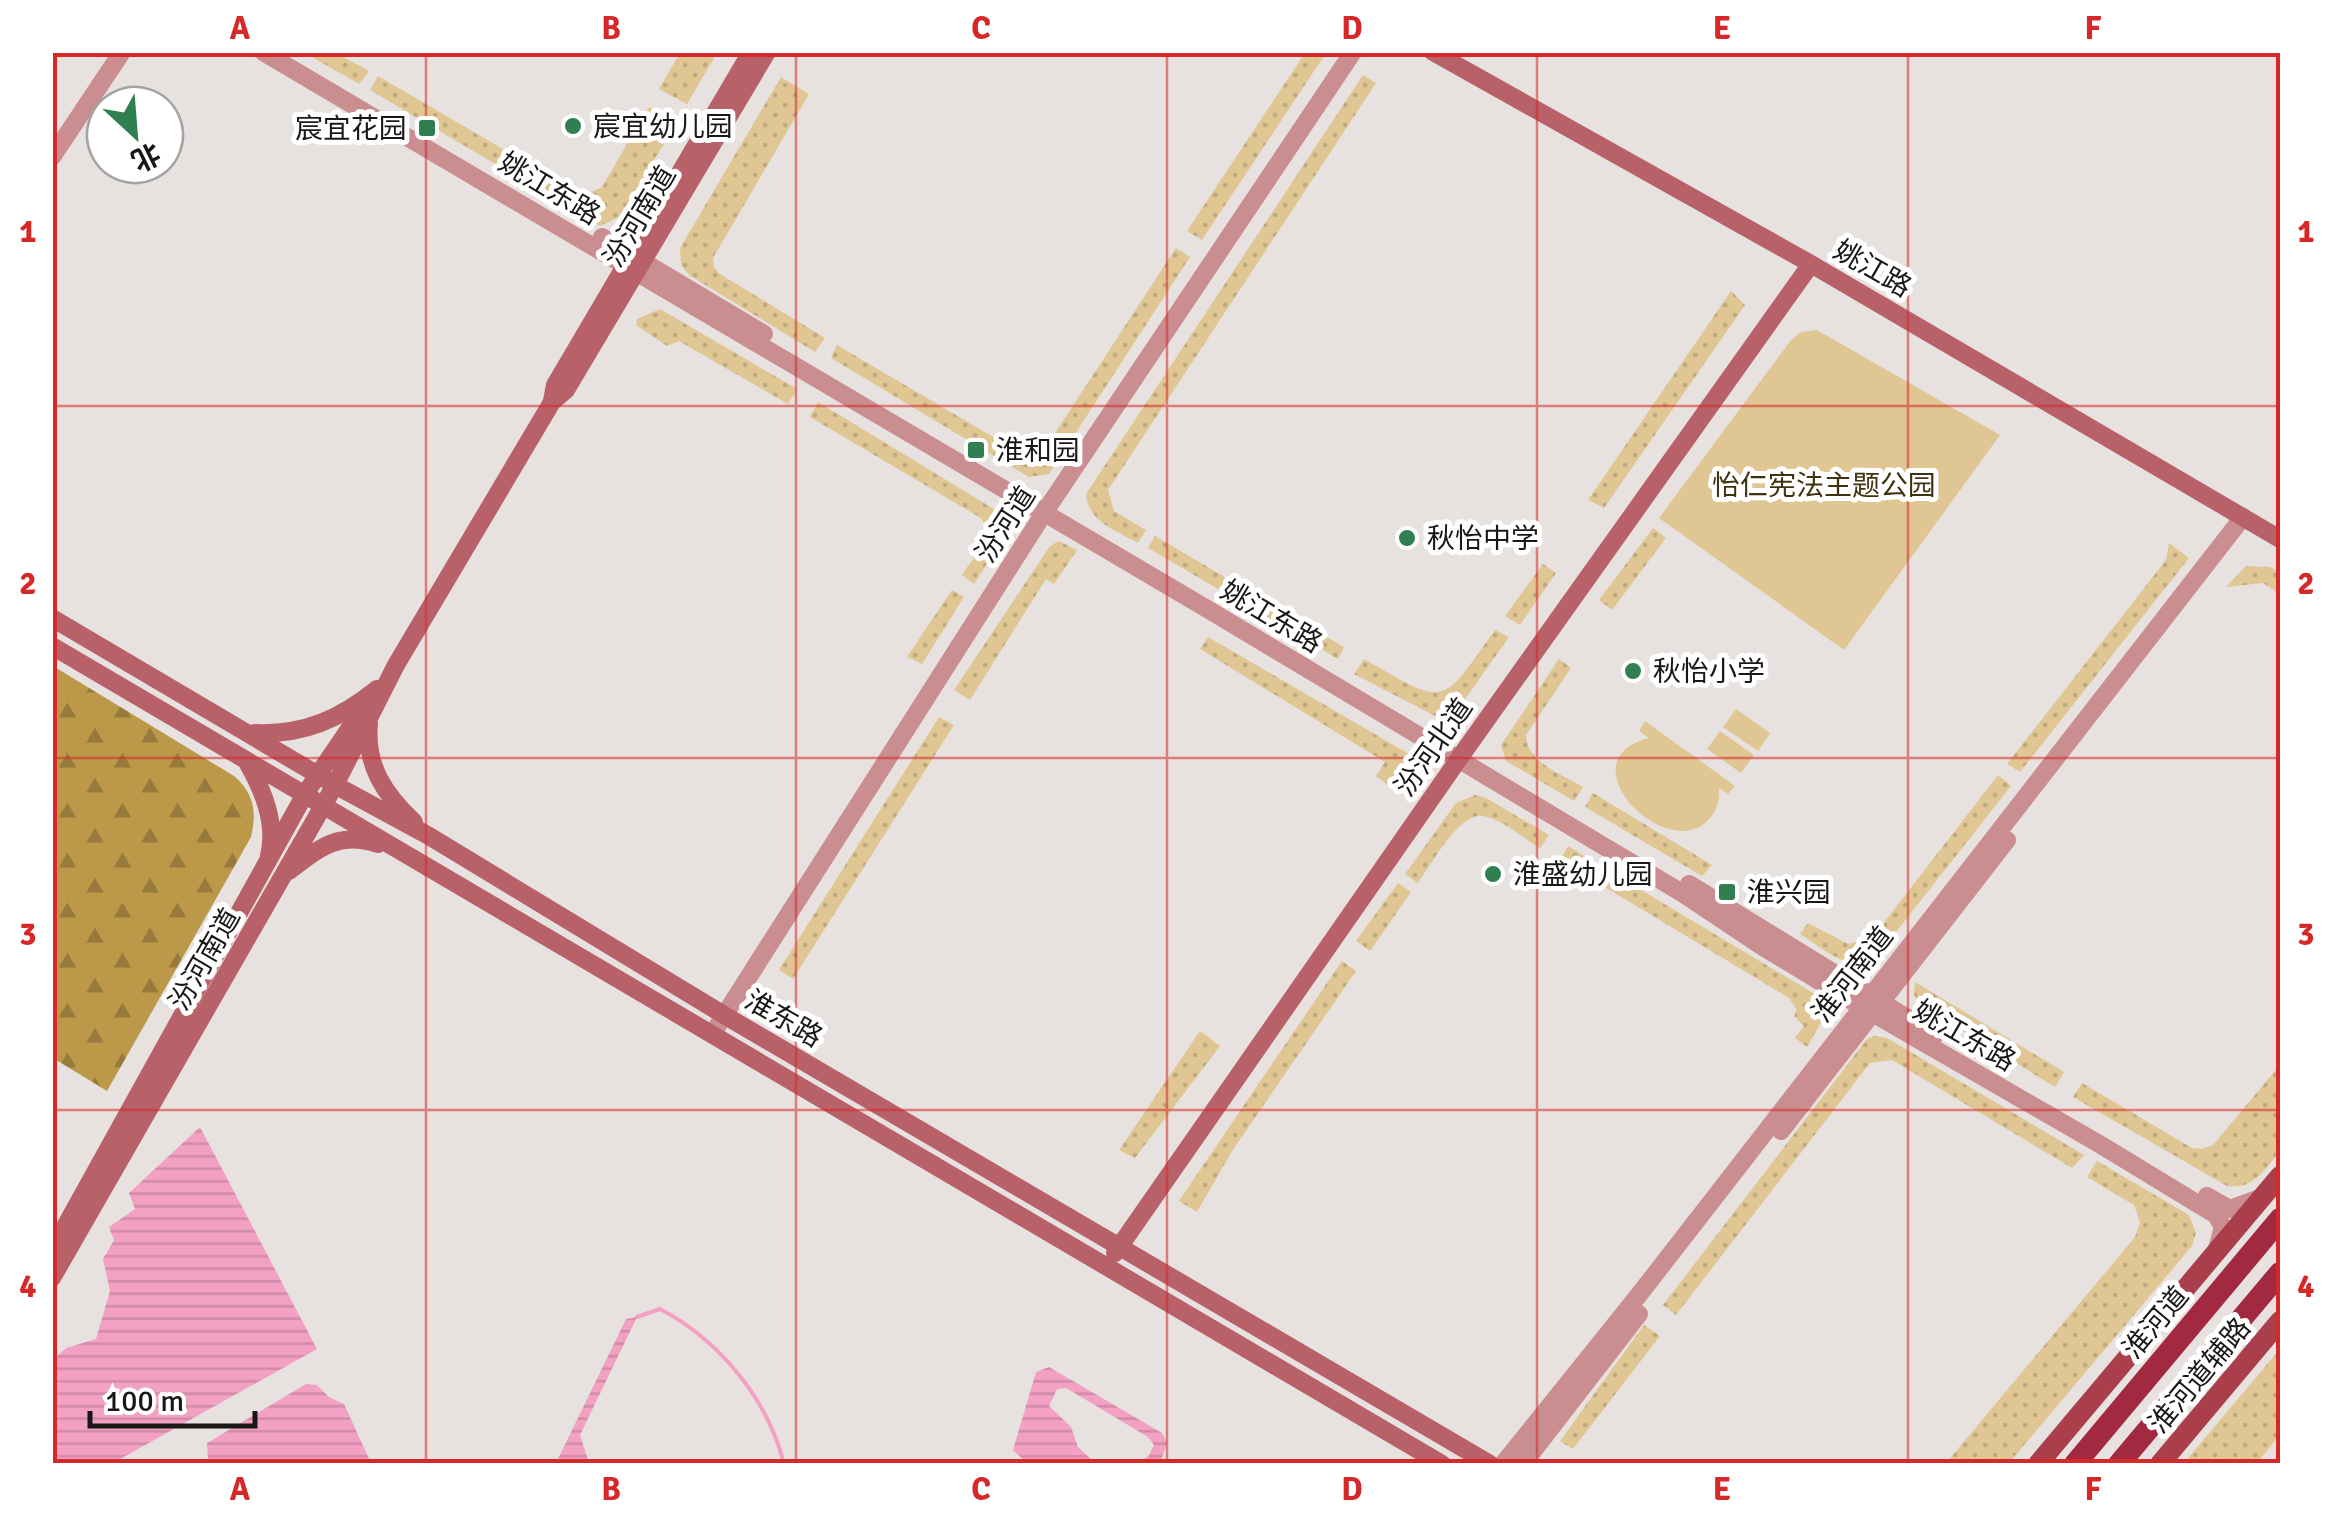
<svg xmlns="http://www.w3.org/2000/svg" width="2333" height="1516" font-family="Signika,'Noto Sans SC',sans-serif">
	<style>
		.grass { fill: url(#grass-dots) }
		.forest { fill: url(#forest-firs) }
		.green { fill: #dfc693 }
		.water { fill: url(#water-rules) }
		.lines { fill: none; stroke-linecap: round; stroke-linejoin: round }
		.stream { stroke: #f3a1c3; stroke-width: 4 }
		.tertiary { stroke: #ca8d90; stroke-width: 18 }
		.secondary { stroke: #b96168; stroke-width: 18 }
		.primary { stroke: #aa3e4b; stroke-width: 20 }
		.trunk { stroke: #a2293f; stroke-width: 22 }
		.grid { fill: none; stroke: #d62828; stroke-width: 2.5; stroke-opacity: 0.55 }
		.poi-dot { fill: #307f50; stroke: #fff; stroke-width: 4 }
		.labels { text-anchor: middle; stroke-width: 10; stroke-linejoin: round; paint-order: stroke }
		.poi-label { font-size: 28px; fill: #191817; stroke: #fff; text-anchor: start }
		.street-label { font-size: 28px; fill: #191817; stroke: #fff }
		.park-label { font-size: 28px; fill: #41320f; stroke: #fff }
		.neatline { fill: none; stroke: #d62828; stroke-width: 4 }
		.grid-label { font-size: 32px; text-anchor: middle; font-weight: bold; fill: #d62828 }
	</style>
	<defs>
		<pattern id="grass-dots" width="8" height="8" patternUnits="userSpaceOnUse" patternTransform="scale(2.5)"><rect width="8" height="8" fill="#dfc693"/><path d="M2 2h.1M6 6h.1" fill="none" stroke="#bfa97e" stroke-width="1.8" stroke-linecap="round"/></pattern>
		<pattern id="forest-firs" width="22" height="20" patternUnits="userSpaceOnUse" patternTransform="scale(2.5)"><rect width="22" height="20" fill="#bc9849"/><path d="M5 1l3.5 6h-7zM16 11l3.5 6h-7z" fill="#987b3c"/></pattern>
		<pattern id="water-rules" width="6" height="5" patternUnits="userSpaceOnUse" patternTransform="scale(2.5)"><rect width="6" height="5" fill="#f3a1c3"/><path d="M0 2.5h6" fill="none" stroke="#d08aa7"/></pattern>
	</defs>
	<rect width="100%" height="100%" fill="#e7e2e0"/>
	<path class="grass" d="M305,53H336L369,71L359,84Z
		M680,53H717L687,104L659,89Z
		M1305,53H1326L1202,240L1187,231Z
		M1363,75L1376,83L1108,490L1114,511L1146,530L1138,543C1117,531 1088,522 1086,494Z
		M378,76L576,192L589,193L602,187L649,107L676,124L619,217L600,226L370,90Z
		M781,77L809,94L713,258L714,267L720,274L825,338L815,352L689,275L681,265L680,248Z
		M1176,248L1190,257L1049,474L1029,477L831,358L837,345L1022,454L1033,455L1044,450Z
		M1731,291L1745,305L1604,508L1588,500Z
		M660,309L797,389L788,404L679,341L667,346L636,325L637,319Z
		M818,402L1007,517L1012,524L974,584L962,575C973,557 995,538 981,518L810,417Z
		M1653,528L1666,538L1612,610L1599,600Z
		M1155,536L1344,647L1338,659L1148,548Z
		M1059,541L1077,550L1054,584L1046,579L970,700L954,690L1050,546Z
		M2169,543L2189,558L2020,772L2007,764L2166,560Z
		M1543,564L1556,573L1520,625L1505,616Z
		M2246,566L2270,567L2280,573V594L2263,583L2226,587Z
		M952,590L964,597L922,664L907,657Z
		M1495,630L1509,637L1458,709L1448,716L1437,717L1354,674L1364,659C1448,707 1439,708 1495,630Z
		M1208,637L1409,754L1411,776L1399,793L1376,776L1385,762L1200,649Z
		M1559,659L1571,668L1526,735C1527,763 1562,774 1583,787L1574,801L1506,761L1501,745Z
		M939,717L954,725L793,979L779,970Z
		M1998,775L2011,786L1874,960C1848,973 1823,948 1800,934L1808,923L1848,944L1872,938Z
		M1593,793L1712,865L1702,876L1585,807Z
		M1475,795L1486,798L1549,835L1540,848C1523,838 1502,819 1483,816C1459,812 1431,865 1418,883L1405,874L1456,803Z
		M1568,846L1823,999L1826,1014L1807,1047L1795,1038L1804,1026L1794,1016L1797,1010L1789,998L1560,860Z
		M1398,883L1411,892L1370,951L1356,941Z
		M1342,961L1356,971L1232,1151L1197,1212L1179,1201Z
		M1915,982L2064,1072L2055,1087L1918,1003L1914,994Z
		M1200,1031L1220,1046L1135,1158L1119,1150Z
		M1874,1036L1887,1038L2084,1155L2072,1168L1892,1060L1870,1063L1676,1315L1663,1305L1867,1039Z
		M2280,1065V1151C2265,1169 2254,1190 2227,1186L2073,1097L2082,1083L2192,1148L2202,1149L2213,1145Z
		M2097,1161L2189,1215L2196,1233L2192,1246L2009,1463H1946L2135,1237L2140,1222L2134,1205L2087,1177Z
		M1644,1325L1660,1336L1573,1449L1560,1441Z
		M2280,1349V1435L2257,1463H2184Z"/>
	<path class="forest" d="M53,666L234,776C254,793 257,812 251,837L107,1091L53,1058Z"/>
	<path class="green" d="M1817,330L2000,435L1844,650L1659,518L1791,340L1801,332Z
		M1736,709L1770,733L1758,751L1723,727Z
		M1645,721L1735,786L1728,794L1719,788C1720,799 1718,807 1711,817C1670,869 1561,760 1649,738L1639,731Z
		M1720,731L1754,755L1741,773L1707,749Z"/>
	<path class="water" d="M200,1127L317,1349L113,1463H53V1360L66,1348L96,1339L110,1291L103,1259L114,1240L109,1227L135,1209L129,1193Z
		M637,1317L580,1435L589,1463H556L626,1319Z
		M1049,1367L1162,1433L1167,1443L1160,1463H1133L1148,1457L1154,1445L1148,1437L1066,1388L1057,1389L1049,1406L1071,1427L1078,1447L1095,1463H1027L1013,1450L1036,1372Z
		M306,1384L317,1385L329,1397L344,1404L371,1463H202L208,1459L207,1443Z"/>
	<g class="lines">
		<path class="stream" d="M637,1317L660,1309C719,1340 768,1399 784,1464"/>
		<path class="tertiary" d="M263,52L1209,610L1682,893L1763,947L1862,1007L2101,1145L2216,1215L2223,1227L2217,1249
			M52,157L122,52
			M602,237L764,334
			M1689,884L1935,1035
			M713,1033L1044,513L1353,52
			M1781,1131L2007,840
			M2207,1196L2230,1209L2260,1198
			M1503,1464L1638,1296L2243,517
			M1523,1464L1639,1314"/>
		<path class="secondary" d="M1433,52L1811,264L2280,539
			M552,401L555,385L751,52
			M52,618L335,785L429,836L724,1015L1490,1464
			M52,646L1442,1464
			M369,723C365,765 384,794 414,822
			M255,733C304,735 340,719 377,689
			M247,762C263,790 277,823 269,856
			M289,871C320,848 337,831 378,844
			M52,1250L305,794L360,713
			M1115,1253L1465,750L1811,264
			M52,1278L335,785L396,665L552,402L566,390L767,52"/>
		<path class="primary" d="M2038,1464L2280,1176
			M2160,1464L2280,1321"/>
		<path class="trunk" d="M2075,1464L2280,1219
			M2119,1464L2280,1273"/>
	</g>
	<path class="grid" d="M426,52V1464M796,52V1464M1167,52V1464M1537,52V1464M1908,52V1464M52,406H2280M52,758H2280M52,1110H2280"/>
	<g class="poi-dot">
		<circle cx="573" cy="126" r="10"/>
		<rect x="417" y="118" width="20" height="20" rx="5"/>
		<rect x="966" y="440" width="20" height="20" rx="5"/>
		<circle cx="1407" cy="538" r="10"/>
		<circle cx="1633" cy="671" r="10"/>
		<circle cx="1493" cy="874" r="10"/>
		<rect x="1717" y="882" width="20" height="20" rx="5"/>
	</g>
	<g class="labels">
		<g class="poi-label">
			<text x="593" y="136">宸宜幼儿园</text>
			<text x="407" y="138" text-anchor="end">宸宜花园</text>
			<text x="996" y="460">淮和园</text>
			<text x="1427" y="548">秋怡中学</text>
			<text x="1653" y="681">秋怡小学</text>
			<text x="1513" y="884">淮盛幼儿园</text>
			<text x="1747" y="902">淮兴园</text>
		</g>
		<g class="street-label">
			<text transform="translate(550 188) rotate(31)" y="10">姚江东路</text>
			<text transform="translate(639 216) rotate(-59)" y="10">汾河南道</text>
			<text transform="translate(1873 268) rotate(30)" y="10">姚江路</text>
			<text transform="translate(1005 524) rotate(-57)" y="10">汾河道</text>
			<text transform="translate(1272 616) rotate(31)" y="10">姚江东路</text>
			<text transform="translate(1433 747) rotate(-55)" y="10">汾河北道</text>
			<text transform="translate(204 959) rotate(-60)" y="10">汾河南道</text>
			<text transform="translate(1852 974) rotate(-52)" y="10">淮河南道</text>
			<text transform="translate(784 1018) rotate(30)" y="10">淮东路</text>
			<text transform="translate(1965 1035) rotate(30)" y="10">姚江东路</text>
			<text transform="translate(2155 1322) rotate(-50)" y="10">淮河道</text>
			<text transform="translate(2199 1375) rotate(-50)" y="10">淮河道辅路</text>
		</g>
		<g class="park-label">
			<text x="1824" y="495">怡仁宪法主题公园</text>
		</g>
	</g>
	<rect width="2333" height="1516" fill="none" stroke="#ffffff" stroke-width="110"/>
	<g transform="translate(135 135) rotate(154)"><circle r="48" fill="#ffffff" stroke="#a3a3a2" stroke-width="2.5"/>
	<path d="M0-8L18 38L0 25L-18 38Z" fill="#307f50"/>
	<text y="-15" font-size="28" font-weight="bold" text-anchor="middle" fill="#191817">北</text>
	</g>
	<path d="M90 1411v15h165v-15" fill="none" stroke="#191817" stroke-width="5"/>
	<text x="105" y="1411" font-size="30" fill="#191817" stroke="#ffffff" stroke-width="8" paint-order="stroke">100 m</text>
	<rect x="55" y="55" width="2223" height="1406" class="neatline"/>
	<g class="grid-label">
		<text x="240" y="39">A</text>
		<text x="611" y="39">B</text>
		<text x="981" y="39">C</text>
		<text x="1352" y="39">D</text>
		<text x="1722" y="39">E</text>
		<text x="2093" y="39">F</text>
		<text x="28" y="242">1</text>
		<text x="2306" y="242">1</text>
		<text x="28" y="594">2</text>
		<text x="2306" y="594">2</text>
		<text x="28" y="945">3</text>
		<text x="2306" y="945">3</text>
		<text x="28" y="1297">4</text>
		<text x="2306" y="1297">4</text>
		<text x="240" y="1500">A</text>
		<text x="611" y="1500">B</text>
		<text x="981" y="1500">C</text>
		<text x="1352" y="1500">D</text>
		<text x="1722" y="1500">E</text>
		<text x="2093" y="1500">F</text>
	</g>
</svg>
